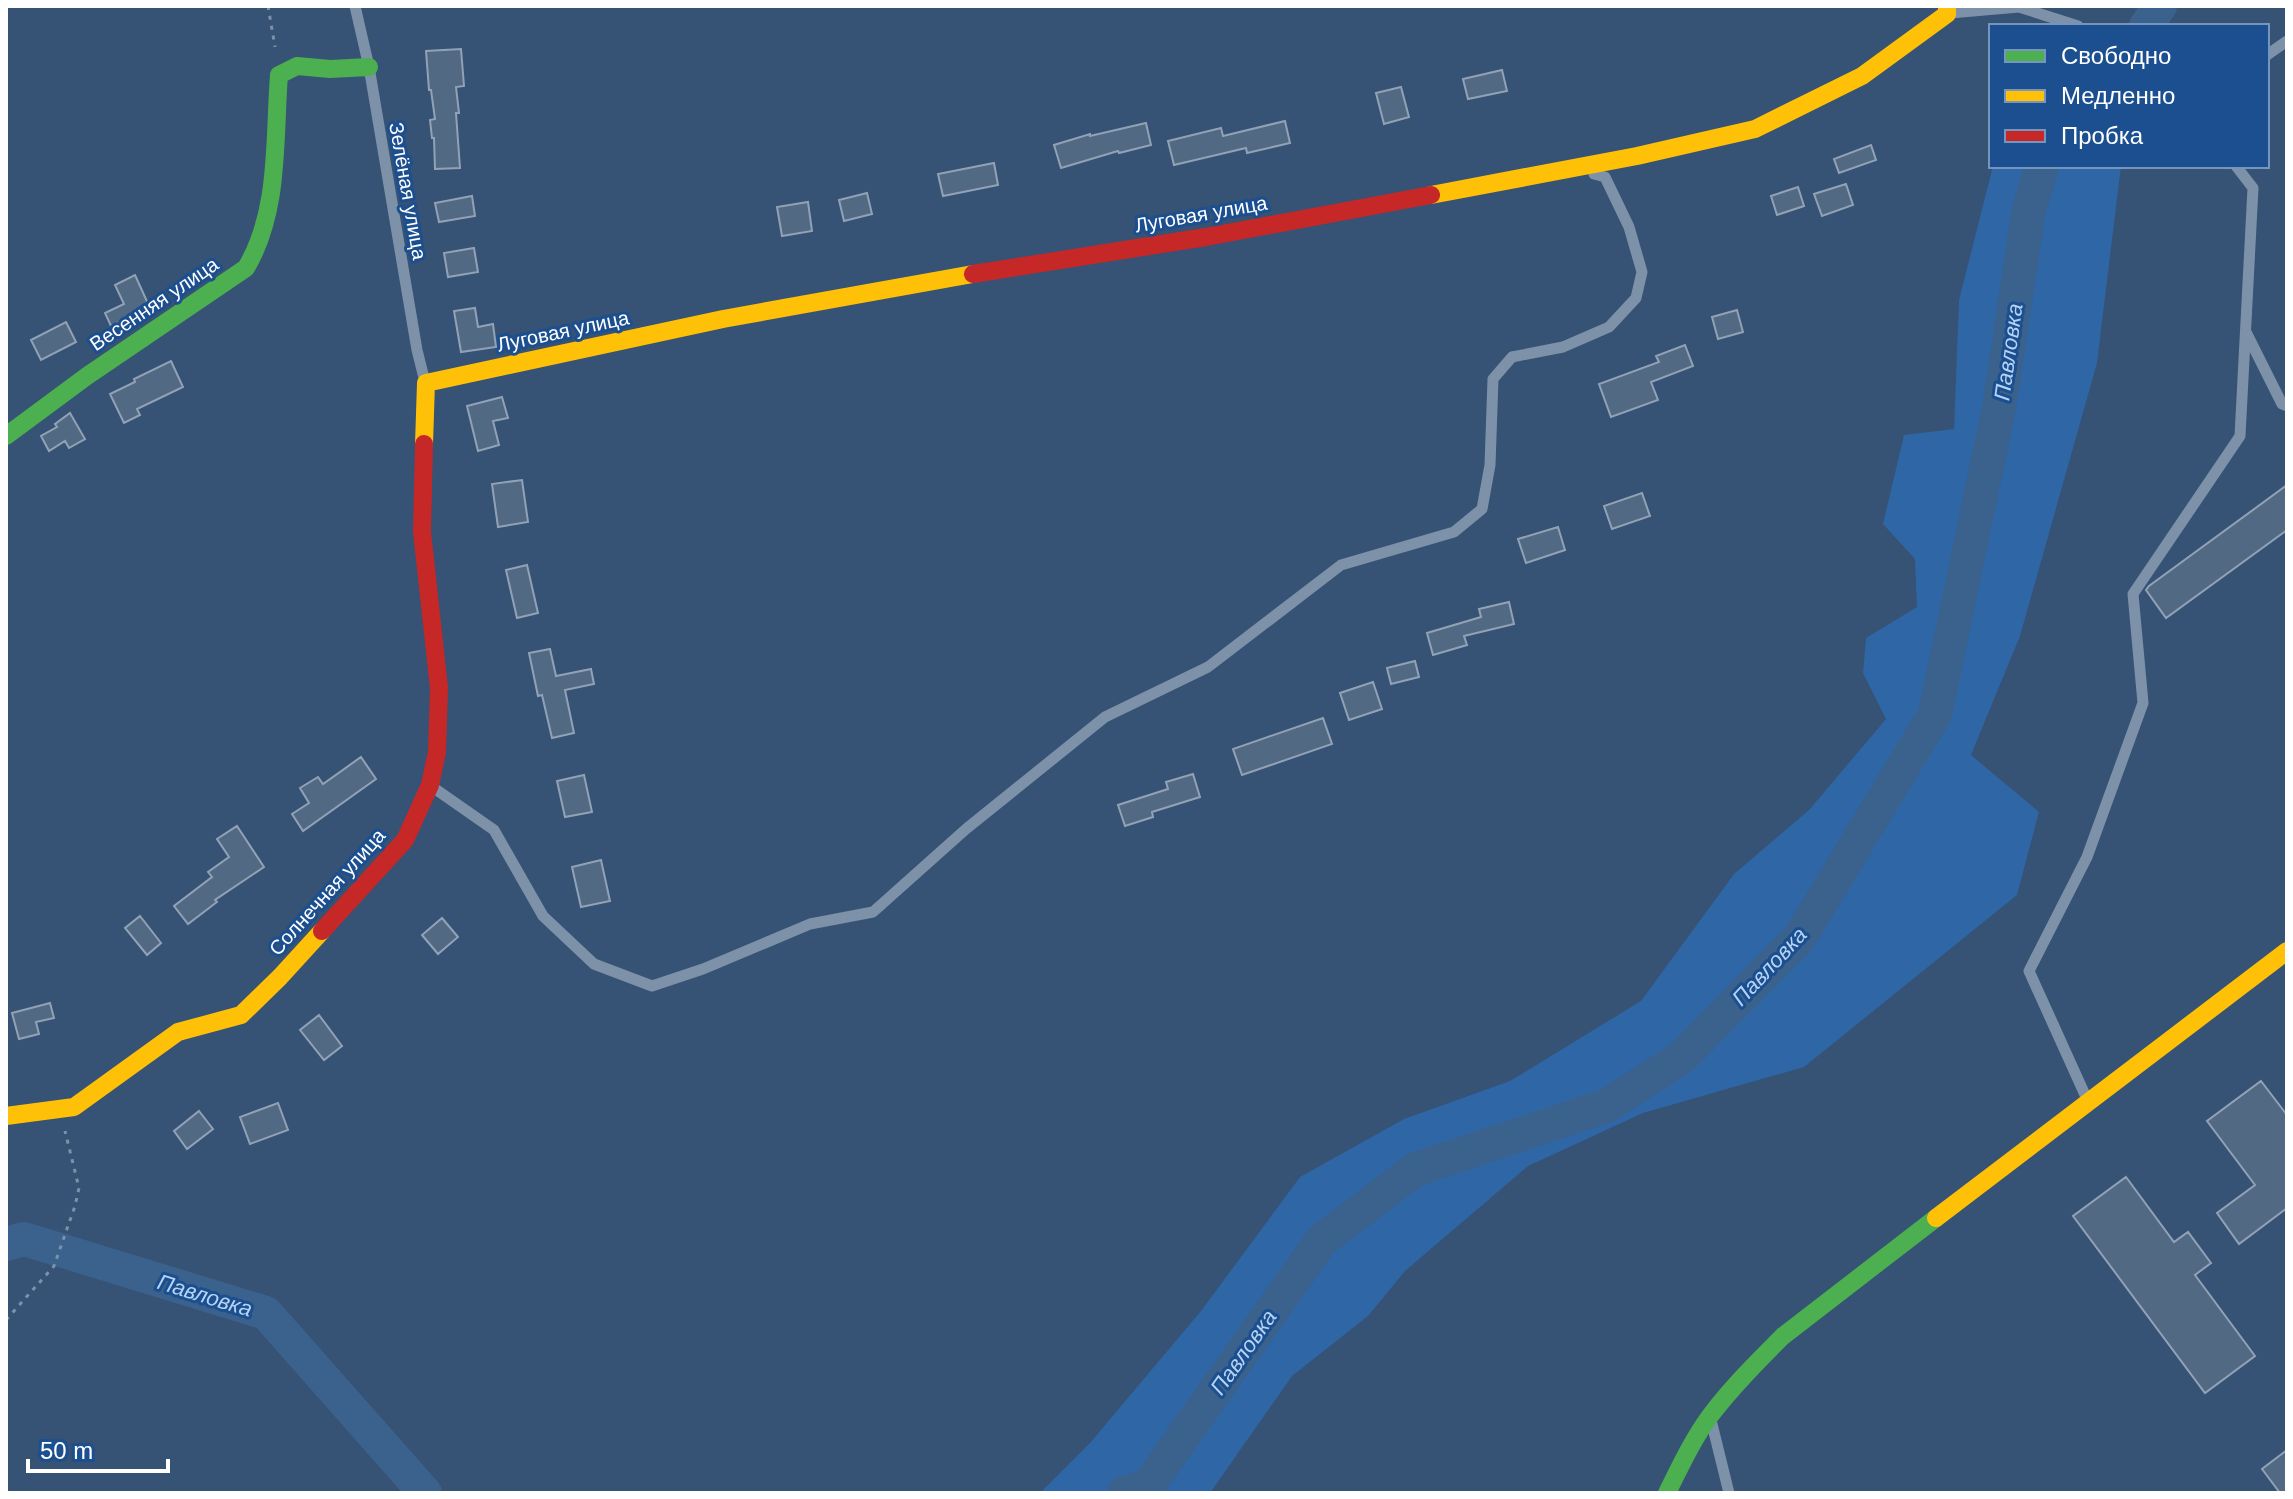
<svg xmlns="http://www.w3.org/2000/svg" width="2293" height="1499" font-family="Helvetica,sans-serif">
	<style>
		.green { fill: #2f66a5 }
		.lines { fill: none; stroke-linecap: round; stroke-linejoin: round }
		.river { stroke: #3b618d; stroke-width: 34 }
		.building { fill: #526984; stroke: #92a2b6; stroke-width: 2 }
		.path { stroke: #7d92a8; stroke-width: 3; stroke-dasharray: 4 6; stroke-linecap: butt }
		.lane { stroke: #7d92a8; stroke-width: 11 }
		.fast { stroke: #4caf50; stroke-width: 18 }
		.slow { stroke: #ffc107; stroke-width: 18 }
		.jam { stroke: #c62828; stroke-width: 18 }
		.labels { text-anchor: middle; stroke-width: 6; stroke-linejoin: round; paint-order: stroke }
		.street-label { font-size: 20px; fill: #fff; stroke: #1b4f8f }
		.water-label { font-size: 22px; font-style: italic; fill: #b5d3f5; stroke: #1b4f8f }
	</style>
	<rect width="100%" height="100%" fill="#365274"/>
	<path class="green" d="M1993,166H2121L2097,363L2020,636L1971,755L2039,812L2017,895L1804,1067L1643,1113L1528,1166L1405,1271L1368,1316L1292,1376L1210,1493H1040L1090,1443L1201,1311L1300,1177L1404,1119L1510,1081L1641,1001L1734,874L1809,810L1886,719L1863,673L1866,638L1917,607L1915,559L1883,524L1904,435L1954,429L1959,300Z"/>
	<g class="lines">
		<path class="river" d="M2146,26L2160,6
			M6,1244L24,1239L266,1313L425,1493
			M1124,1493L1148,1486L1321,1241L1414,1170L1606,1106L1681,1058L1800,937L1935,714L1999,408L2029,209L2042,166"/>
	</g>
	<path class="building" d="M461,49L464,86L456,87L459,113H456L460,168L435,169L434,138H432L430,120L435,119L431,90H429L426,51Z
		M1502,70L1507,91L1468,99L1463,79Z
		M1401,87L1409,117L1384,124L1376,93Z
		M1285,121L1290,143L1247,153L1246,148L1174,165L1168,141L1221,128L1223,136Z
		M1146,123L1151,145L1119,153L1118,151L1061,168L1054,145L1090,134V136Z
		M1871,145L1876,160L1839,173L1834,159Z
		M994,163L998,185L943,196L938,174Z
		M1846,184L1853,205L1822,216L1814,194Z
		M1798,187L1804,206L1777,215L1771,196Z
		M867,193L872,214L844,221L839,200Z
		M472,196L475,216L439,222L435,203Z
		M808,202L812,231L782,236L777,207Z
		M474,248L478,272L448,277L444,253Z
		M135,275L150,308L111,326L105,313L124,304L115,285Z
		M475,308L478,327L493,324L496,347L461,352L454,311Z
		M1737,310L1743,332L1718,339L1712,317Z
		M66,322L76,342L41,360L31,340Z
		M1685,345L1693,366L1651,382L1658,400L1611,417L1599,384L1659,362L1656,356Z
		M171,361L183,387L137,409L140,415L124,423L110,394L135,382L134,379Z
		M502,397L508,418L493,421L499,445L478,451L467,406Z
		M70,413L85,439L69,448L65,441L49,451L41,436L57,427L55,424Z
		M522,480L528,522L498,527L492,484Z
		M2287,485V530L2166,618L2146,590L2149,586Z
		M1642,493L1650,516L1612,529L1604,506Z
		M1558,527L1565,550L1526,563L1518,539Z
		M527,565L538,613L517,618L506,570Z
		M1509,602L1514,624L1464,636L1467,645L1433,655L1427,633L1481,617L1479,609Z
		M550,649L556,676L591,669L594,684L565,690L574,733L552,738L542,695L538,696L529,653Z
		M1415,661L1419,677L1391,684L1387,668Z
		M1373,682L1382,709L1349,720L1340,693Z
		M1323,718L1332,744L1242,775L1233,749Z
		M361,757L376,779L303,831L292,814L309,803L300,788L318,777L323,784Z
		M1193,774L1200,797L1152,812L1153,817L1125,826L1118,805L1168,789L1166,782Z
		M584,775L592,812L565,817L557,781Z
		M237,826L264,867L215,900L217,902L188,924L174,906L212,877L208,872L229,857L217,839Z
		M601,860L610,901L581,907L572,867Z
		M140,916L161,943L147,955L125,928Z
		M442,918L458,937L438,954L422,935Z
		M50,1003L54,1018L36,1022L39,1034L19,1039L12,1013Z
		M319,1015L342,1046L324,1060L300,1030Z
		M2261,1081L2287,1115V1208L2239,1244L2217,1213L2255,1185L2207,1121Z
		M278,1103L288,1130L250,1144L240,1117Z
		M199,1111L213,1129L187,1149L174,1131Z
		M2126,1177L2174,1242L2188,1232L2211,1263L2195,1275L2255,1356L2205,1393L2073,1216Z
		M2287,1450V1493H2280L2262,1469Z"/>
	<g class="lines">
		<path class="path" d="M268,6L275,47
			M6,1320L54,1266L75,1206L79,1188L65,1131"/>
		<path class="lane" d="M355,6L369,67L417,350L425,382
			M1950,13L2019,7L2078,26
			M2267,55L2287,41
			M2246,332L2282,404L2287,406
			M431,786L494,830L543,916L594,964L652,986L703,969L810,924L873,912L966,829L1105,717L1208,667L1341,565L1454,532L1482,509L1490,465L1493,379L1512,357L1563,347L1609,327L1636,298L1642,272L1629,227L1605,177L1594,174
			M2086,1097L2029,971L2087,857L2143,703L2133,594L2240,436L2253,188L2236,166
			M1712,1424L1729,1493"/>
		<path class="fast" d="M6,436L87,376L246,268C280,211 274,139 279,75L297,66L330,69L369,67
			M1667,1493C1680,1467 1693,1439 1710,1416C1732,1387 1758,1361 1783,1336L1936,1218"/>
		<path class="slow" d="M1431,195L1637,156L1755,129L1862,76L1947,14V6
			M424,444L426,383L723,319L973,274
			M6,1116L74,1107L178,1032L241,1015L280,977L322,931
			M1936,1218L2287,951"/>
		<path class="jam" d="M973,274L1206,237L1431,195
			M322,931L405,840L430,785L437,752L439,688L422,532L424,444"/>
	</g>
	<g class="labels">
		<g class="street-label">
			<text transform="translate(408 191) rotate(80)" y="7">Зелёная улица</text>
			<text transform="translate(1201 214) rotate(-10)" y="7">Луговая улица</text>
			<text transform="translate(154 304) rotate(-34)" y="7">Весенняя улица</text>
			<text transform="translate(563 331) rotate(-12)" y="7">Луговая улица</text>
			<text transform="translate(327 892) rotate(-48)" y="7">Солнечная улица</text>
		</g>
		<g class="water-label">
			<text transform="translate(2008 352) rotate(-82)" y="8">Павловка</text>
			<text transform="translate(1769 966) rotate(-47)" y="8">Павловка</text>
			<text transform="translate(205 1295) rotate(17)" y="8">Павловка</text>
			<text transform="translate(1243 1352) rotate(-55)" y="8">Павловка</text>
		</g>
	</g>
	<rect width="2293" height="1499" fill="none" stroke="#ffffff" stroke-width="16"/>
	<rect x="1989" y="24" width="280" height="144" fill="#1b4f8f" stroke="#7695bc" stroke-width="2"/>
	<rect x="2005" y="50" width="40" height="12" fill="#4caf50" stroke="#7695bc" stroke-width="2"/>
	<text x="2061" y="64" font-size="24" fill="#ffffff">Свободно</text>
	<rect x="2005" y="90" width="40" height="12" fill="#ffc107" stroke="#7695bc" stroke-width="2"/>
	<text x="2061" y="104" font-size="24" fill="#ffffff">Медленно</text>
	<rect x="2005" y="130" width="40" height="12" fill="#c62828" stroke="#7695bc" stroke-width="2"/>
	<text x="2061" y="144" font-size="24" fill="#ffffff">Пробка</text>
	<path d="M28 1459v12h140v-12" fill="none" stroke="#ffffff" stroke-width="4"/>
	<text x="40" y="1459" font-size="24" fill="#ffffff" stroke="#1b4f8f" stroke-width="6" paint-order="stroke">50 m</text>
</svg>
